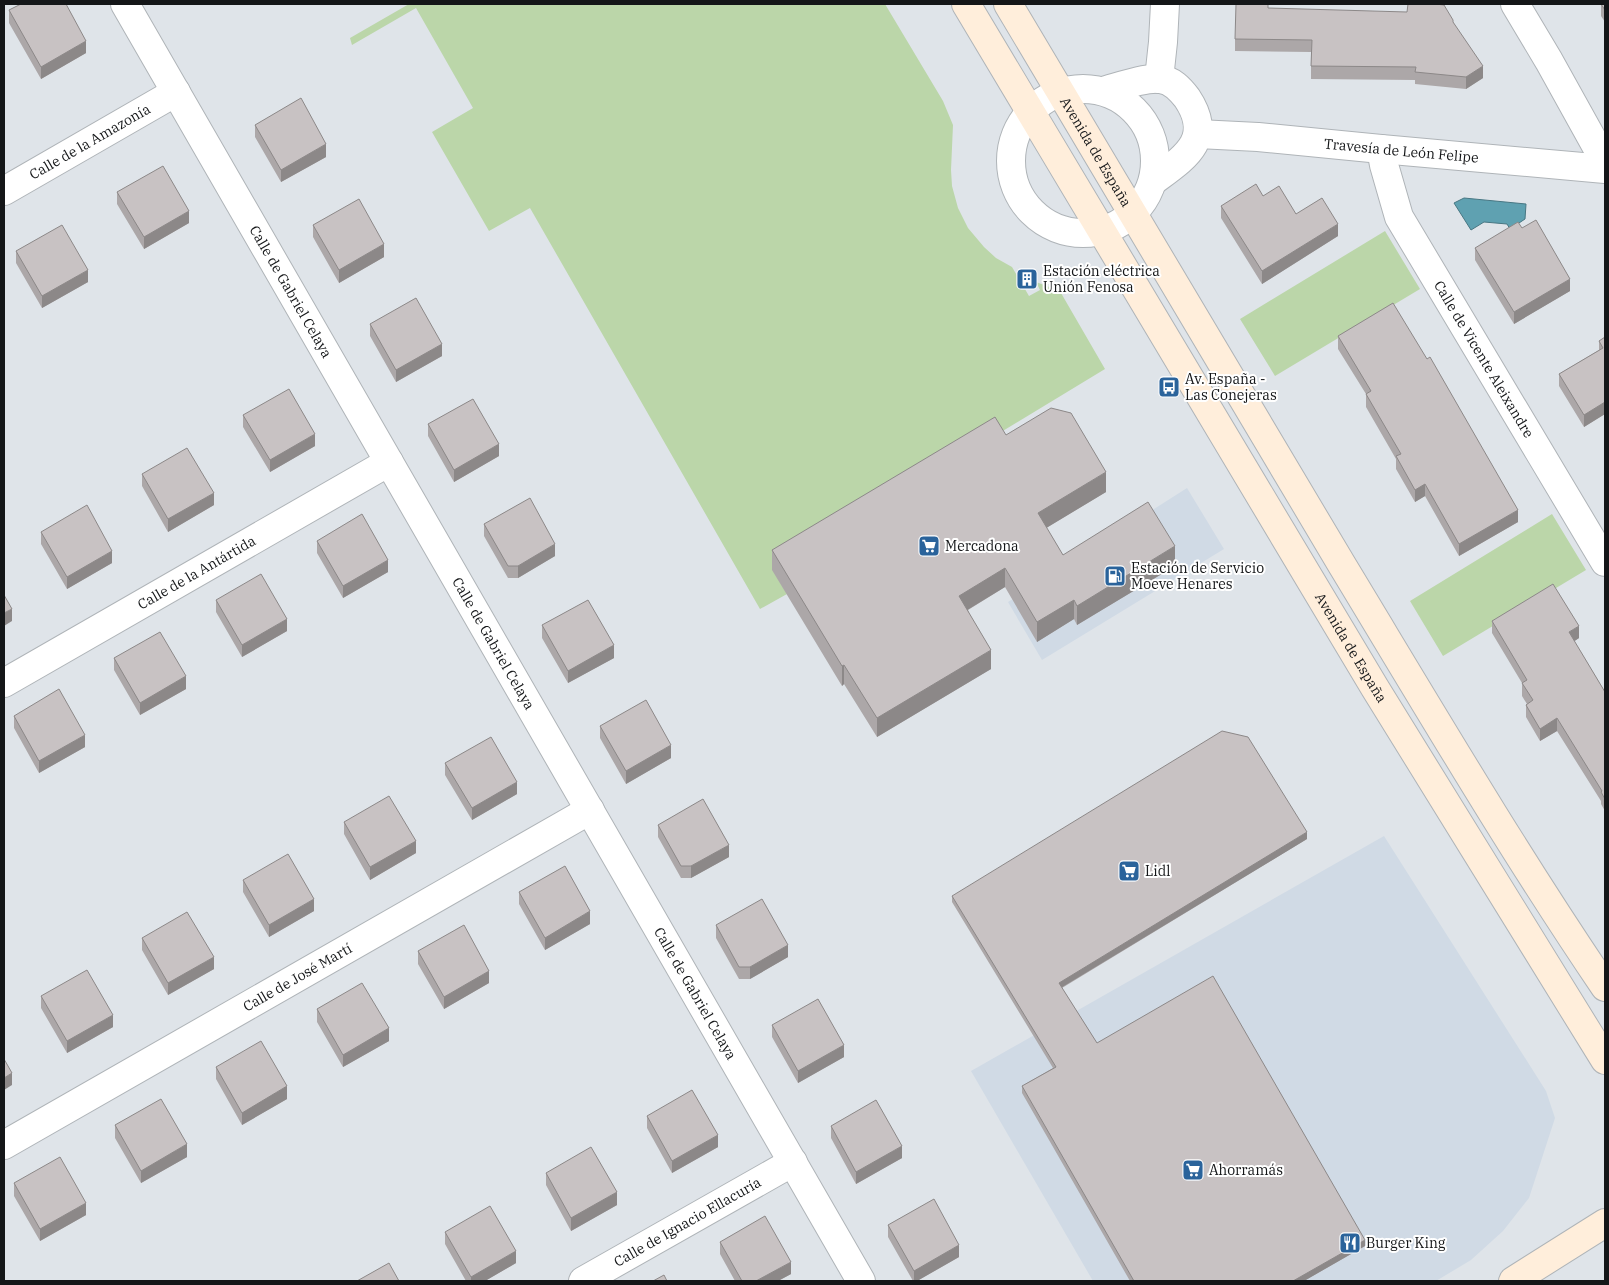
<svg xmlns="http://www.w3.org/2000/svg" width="1609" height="1285" font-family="'IBM Plex Serif',serif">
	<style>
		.built { fill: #d0dae5 }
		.green { fill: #bbd6a9 }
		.water { fill: #5fa1b1; stroke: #487783 }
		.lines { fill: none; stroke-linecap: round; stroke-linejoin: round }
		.street-casing { stroke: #afb4b8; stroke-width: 30 }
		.secondary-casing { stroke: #afb4b8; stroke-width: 30 }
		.street { stroke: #fff; stroke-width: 28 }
		.secondary { stroke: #ffeedb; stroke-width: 28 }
		.wall { fill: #aca7a8 }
		.shaded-wall { fill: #8c8888 }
		.building { fill: #c8c2c3; stroke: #8c8888 }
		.labels { text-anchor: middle; stroke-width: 4; stroke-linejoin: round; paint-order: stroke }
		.street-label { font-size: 14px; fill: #141618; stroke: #fff }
		.poi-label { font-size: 14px; fill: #141618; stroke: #fff; text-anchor: start }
	</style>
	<rect width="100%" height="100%" fill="#dfe4e9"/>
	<path class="built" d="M1187,488L1224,549L1042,660L1008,602Z
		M1384,836L1546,1091L1555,1118L1529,1198L1503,1231L1471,1260L1436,1281H1093L971,1071Z"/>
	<path class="green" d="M409,4H885L943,101L953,125L951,170L952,186L958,208L968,228L984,247L996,258L1012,267L1029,296L1040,290L1036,282L1055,289L1061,293L1105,369L773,570L787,594L760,609L530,208L489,231L432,132L473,108L416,8L352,45L350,38Z
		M1385,231L1420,289L1275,376L1240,319Z
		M1552,514L1586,570L1443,656L1410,601Z"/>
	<path class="water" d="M1464,198L1526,204L1525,219L1510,229L1507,224L1484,222L1471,230L1454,203Z"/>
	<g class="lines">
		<g class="street-casing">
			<g id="street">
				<path id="s1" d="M125,4L861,1281"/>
				<path d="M1515,4L1549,61L1605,162"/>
				<path d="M1159,79L1163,42L1165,4"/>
				<circle cx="1083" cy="161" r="72"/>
				<path d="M1103,91C1118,87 1145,77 1160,79C1172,80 1180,89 1187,98C1215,140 1184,158 1153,181"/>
				<path id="s2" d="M1198,134L1258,137L1381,149L1605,169"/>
				<path id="s3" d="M1381,149L1384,165L1399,217L1605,562"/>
				<path id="s4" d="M4,191L176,92"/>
				<path id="s5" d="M4,683L389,462"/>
				<path id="s6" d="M4,1145L590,810"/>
				<path id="s7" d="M583,1281L793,1162"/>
			</g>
		</g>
		<g class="secondary-casing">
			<g id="secondary">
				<path id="s8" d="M966,4L1375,688L1605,1060"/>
				<path id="s9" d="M1008,4C1119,191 1230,378 1342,565C1428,707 1512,850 1605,987"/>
				<path d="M1513,1281L1605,1223"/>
			</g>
		</g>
		<use href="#street" class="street"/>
		<use href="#secondary" class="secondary"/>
	</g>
	<path class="wall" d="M1601,4H1605V22L1601,16Z
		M1268,8L1453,22L1483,78L1466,89L1415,84V80L1311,79V52L1235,51V39Z
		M9,10L86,53L41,79L9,23Z
		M255,125L326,157L281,182L255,137Z
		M117,192L189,223L144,249L117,204Z
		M1263,196L1338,236L1262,284L1221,218V206Z
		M313,225L384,257L339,283L313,237Z
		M1522,228L1570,291L1514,324L1475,260V248Z
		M16,251L88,282L42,308L16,263Z
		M370,324L442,356L396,382L370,336Z
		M1338,336L1518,522L1459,556L1425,496L1415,502L1396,469V459L1366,407V394L1338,349Z
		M1605,337V414L1584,427L1559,386V374L1599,350V341Z
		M243,415L315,446L270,472L243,427Z
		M428,424L499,456L454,482L428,436Z
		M1006,435L1106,492L1046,528L1063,555L1175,566L1077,625L1074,619L1037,642L1005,587L968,610L991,669L877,737L844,684L842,686L772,570V550Z
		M142,474L214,505L168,532L142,486Z
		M484,524L555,556L518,578H508L484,536Z
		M41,532L112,563L67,589L41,544Z
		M317,541L388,572L343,598L317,553Z
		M216,600L287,631L242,657L216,612Z
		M1492,621L1579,638L1574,641L1605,692V811L1601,804V801L1557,731L1540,741L1526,717V705L1527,704L1522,696V683L1492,633Z
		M542,625L614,658L568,683L542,638Z
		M114,658L186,689L140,715L114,670Z
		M14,716L85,747L39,773L14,728Z
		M600,726L671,758L626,784L600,738Z
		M445,763L517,794L472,820L445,775Z
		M344,822L416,853L370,880L344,834Z
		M658,825L729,857L691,878H681L658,837Z
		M1307,839L1062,988L1097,1043L1365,1246L1304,1281H1130L1022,1093V1086L1053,1068L952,902V896Z
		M243,880L314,911L269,937L243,892Z
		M519,892L590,924L545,950L519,904Z
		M716,925L788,957L750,979H739L716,938Z
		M142,938L214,969L168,995L142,950Z
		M418,951L489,983L444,1009L418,964Z
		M41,996L113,1027L67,1053L41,1008Z
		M317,1009L389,1041L343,1067L317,1022Z
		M772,1025L844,1057L798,1083L772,1037Z
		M216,1067L287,1099L242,1125L216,1079Z
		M647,1116L718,1147L672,1173L647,1128Z
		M115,1125L187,1157L141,1183L115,1138Z
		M831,1126L902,1158L856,1184L831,1138Z
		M546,1173L617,1205L571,1231L546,1185Z
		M14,1183L86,1215L40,1241L14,1196Z
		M888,1225L959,1257L917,1281H913L888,1237Z
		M445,1232L516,1263L485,1281H466L445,1244Z
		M720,1242L791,1274L778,1281H735L720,1254Z"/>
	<path class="shaded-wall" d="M86,41V53L41,79V67Z
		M1483,66V78L1466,89V77Z
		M326,144V157L281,182V170Z
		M189,211V223L144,249V237Z
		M1338,224V236L1262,284V271Z
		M384,244V257L339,283V270Z
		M88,270V282L42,308V296Z
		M1570,279V291L1514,324V312Z
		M442,344V356L396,382V370Z
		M1605,402V414L1584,427V415Z
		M315,434V446L270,472V460Z
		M499,444V456L454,482V470Z
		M1106,472V492L1038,533V513Z
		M1425,484V496L1415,502V490Z
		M214,493V505L168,532V519Z
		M1518,510V522L1459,556V544Z
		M555,544V556L518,578V566Z
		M1175,546V566L1077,625V606Z
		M112,551V563L67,589V577Z
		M388,560V572L343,598V586Z
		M1005,568V587L959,615V596Z
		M1074,600V619L1037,642V622Z
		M12,609V621L4,626V613Z
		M287,619V631L242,657V645Z
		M1579,626V638L1569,645V632Z
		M614,645V658L568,683V671Z
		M991,650V669L877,737V718Z
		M844,665V684L842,686V666Z
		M186,676V689L140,715V703Z
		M1557,718V731L1540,741V729Z
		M85,735V747L39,773V761Z
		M671,745V758L626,784V771Z
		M517,782V794L472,820V808Z
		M1307,832V839L1059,989V983Z
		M416,841V853L370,880V867Z
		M729,845V857L691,878V866Z
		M314,899V911L269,937V925Z
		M590,911V924L545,950V938Z
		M788,945V957L750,979V967Z
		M214,957V969L168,995V983Z
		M489,971V983L444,1009V997Z
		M113,1015V1027L67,1053V1041Z
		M389,1028V1041L343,1067V1055Z
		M844,1045V1057L798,1083V1071Z
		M12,1073V1085L4,1090V1078Z
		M287,1086V1099L242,1125V1113Z
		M718,1135V1147L672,1173V1161Z
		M187,1144V1157L141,1183V1171Z
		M902,1146V1158L856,1184V1172Z
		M617,1192V1205L571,1231V1218Z
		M86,1203V1215L40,1241V1229Z
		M1365,1240V1246L1304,1281H1293Z
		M959,1245V1257L917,1281H914V1271Z
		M516,1251V1263L485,1281H471V1277Z
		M791,1262V1274L778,1281H756Z"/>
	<path class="building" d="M21,4H66L86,41L41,67L9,10Z
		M1236,4H1268V8L1407,12L1408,4H1435L1444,5L1453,20V22L1483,66L1466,77L1415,72L1416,67L1311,66L1312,40L1235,39Z
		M1601,4H1605V10Z
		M301,98L326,144L281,170L255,125Z
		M163,166L189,211L144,237L117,192Z
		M1256,184L1263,196L1279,186L1296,214L1322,198L1338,224L1262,271L1221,206Z
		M359,199L384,244L339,270L313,225Z
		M1536,220L1570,279L1514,312L1475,248L1518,222L1522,228Z
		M62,225L88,270L42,296L16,251Z
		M416,298L442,344L396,370L370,324Z
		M1393,303L1427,359L1430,357L1518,510L1459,544L1425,484L1415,490L1396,456L1401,454L1366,394L1371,391L1338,336Z
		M1605,337V402L1584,415L1559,374L1603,348L1599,341Z
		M289,389L315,434L270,460L243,415Z
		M473,399L499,444L454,470L428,424Z
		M1051,408L1071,413L1106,472L1038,513L1063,555L1148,502L1175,546L1077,606L1074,600L1037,622L1005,568L959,596L991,650L877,718L844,665L842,666L772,550L995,417L1006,435Z
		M187,448L214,493L168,519L142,474Z
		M530,498L555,544L518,566H508L484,524Z
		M87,505L112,551L67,577L41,532Z
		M362,514L388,560L343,586L317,541Z
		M261,574L287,619L242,645L216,600Z
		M1553,584L1579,626L1569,632L1605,692V799L1601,792L1602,791L1557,718L1540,729L1526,705L1533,700L1522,683L1527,680L1492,621Z
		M4,595L12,609L4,613Z
		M588,600L614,645L568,671L542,625Z
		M160,632L186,676L140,703L114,658Z
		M59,689L85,735L39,761L14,716Z
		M646,700L671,745L626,771L600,726Z
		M1222,731L1248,737L1307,832L1059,983L1097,1043L1213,976L1365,1240L1293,1281H1134L1022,1086L1056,1067L952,896Z
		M491,737L517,782L472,808L445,763Z
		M389,796L416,841L370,867L344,822Z
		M703,799L729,845L691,866H681L658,825Z
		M288,854L314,899L269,925L243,880Z
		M565,866L590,911L545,938L519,892Z
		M762,899L788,945L750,967H739L716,925Z
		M187,912L214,957L168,983L142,938Z
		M464,925L489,971L444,997L418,951Z
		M87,970L113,1015L67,1041L41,996Z
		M362,983L389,1028L343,1055L317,1009Z
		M818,999L844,1045L798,1071L772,1025Z
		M261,1041L287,1086L242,1113L216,1067Z
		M4,1059L12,1073L4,1078Z
		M692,1090L718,1135L672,1161L647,1116Z
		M161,1099L187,1144L141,1171L115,1125Z
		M876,1100L902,1146L856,1172L831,1126Z
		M591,1147L617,1192L571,1218L546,1173Z
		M60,1157L86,1203L40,1229L14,1183Z
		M934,1199L959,1245L914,1271L888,1225Z
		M490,1206L516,1251L471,1277L445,1232Z
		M765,1216L791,1262L756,1281H742L720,1242Z
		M389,1263L399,1281H357Z
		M664,1275L667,1281H653Z"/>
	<defs>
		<g id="building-square" transform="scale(1.125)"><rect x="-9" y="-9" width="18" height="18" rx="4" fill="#2a639b" stroke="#fff"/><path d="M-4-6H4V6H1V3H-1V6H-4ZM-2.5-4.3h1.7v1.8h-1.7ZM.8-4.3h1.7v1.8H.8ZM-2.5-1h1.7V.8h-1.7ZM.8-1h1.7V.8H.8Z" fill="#fff"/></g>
		<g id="bus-square" transform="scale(1.125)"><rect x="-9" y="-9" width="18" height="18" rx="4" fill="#2a639b" stroke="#fff"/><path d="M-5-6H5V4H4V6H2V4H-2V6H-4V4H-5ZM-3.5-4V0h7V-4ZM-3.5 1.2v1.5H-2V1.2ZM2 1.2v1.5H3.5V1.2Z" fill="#fff"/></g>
		<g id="supermarket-square" transform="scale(1.125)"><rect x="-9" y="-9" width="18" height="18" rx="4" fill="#2a639b" stroke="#fff"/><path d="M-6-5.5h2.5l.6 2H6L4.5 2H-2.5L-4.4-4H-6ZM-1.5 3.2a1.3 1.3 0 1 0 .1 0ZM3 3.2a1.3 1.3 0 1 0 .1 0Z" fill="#fff"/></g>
		<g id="fuel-square" transform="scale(1.125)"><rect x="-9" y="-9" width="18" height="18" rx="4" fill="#2a639b" stroke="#fff"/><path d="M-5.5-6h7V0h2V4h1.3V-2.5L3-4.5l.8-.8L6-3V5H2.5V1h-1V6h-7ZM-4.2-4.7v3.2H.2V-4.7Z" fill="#fff"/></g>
		<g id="restaurant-square" transform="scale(1.125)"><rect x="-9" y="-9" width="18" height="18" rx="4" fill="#2a639b" stroke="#fff"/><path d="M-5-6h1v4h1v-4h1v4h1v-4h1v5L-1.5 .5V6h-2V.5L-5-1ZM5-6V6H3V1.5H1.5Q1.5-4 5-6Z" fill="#fff"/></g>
	</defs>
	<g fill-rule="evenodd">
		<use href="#building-square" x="1027" y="279"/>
		<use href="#bus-square" x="1169" y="387"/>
		<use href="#supermarket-square" x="929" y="546"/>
		<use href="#fuel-square" x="1115" y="576"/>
		<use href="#supermarket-square" x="1129" y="871"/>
		<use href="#supermarket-square" x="1193" y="1170"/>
		<use href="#restaurant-square" x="1350" y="1243"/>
	</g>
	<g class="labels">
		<g class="street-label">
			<text dy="5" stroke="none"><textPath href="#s4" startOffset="99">Calle de la Amazonía</textPath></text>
			<text dy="5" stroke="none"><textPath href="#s2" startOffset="204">Travesía de León Felipe</textPath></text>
			<text dy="5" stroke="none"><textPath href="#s9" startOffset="172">Avenida de España</textPath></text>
			<text dy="5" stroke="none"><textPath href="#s1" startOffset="332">Calle de Gabriel Celaya</textPath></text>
			<text dy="5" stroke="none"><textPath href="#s3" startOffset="236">Calle de Vicente Aleixandre</textPath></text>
			<text dy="5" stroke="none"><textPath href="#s5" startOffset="222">Calle de la Antártida</textPath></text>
			<text dy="5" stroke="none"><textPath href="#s1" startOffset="738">Calle de Gabriel Celaya</textPath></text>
			<text dy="5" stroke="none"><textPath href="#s8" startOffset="750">Avenida de España</textPath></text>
			<text dy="5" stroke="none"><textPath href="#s6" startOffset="338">Calle de José Martí</textPath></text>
			<text dy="5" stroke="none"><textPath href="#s1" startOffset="1142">Calle de Gabriel Celaya</textPath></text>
			<text dy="5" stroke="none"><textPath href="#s7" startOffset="120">Calle de Ignacio Ellacuría</textPath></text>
		</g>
		<g class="poi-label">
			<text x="1043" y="276">Estación eléctrica<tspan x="1043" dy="16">Unión Fenosa</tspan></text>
			<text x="1185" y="384">Av. España -<tspan x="1185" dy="16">Las Conejeras</tspan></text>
			<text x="945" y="551">Mercadona</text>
			<text x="1131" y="573">Estación de Servicio<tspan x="1131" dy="16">Moeve Henares</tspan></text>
			<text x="1145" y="876">Lidl</text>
			<text x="1209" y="1175">Ahorramás</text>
			<text x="1366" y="1248">Burger King</text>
		</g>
	</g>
	<rect width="1609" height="1285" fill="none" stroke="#141618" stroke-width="10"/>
</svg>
